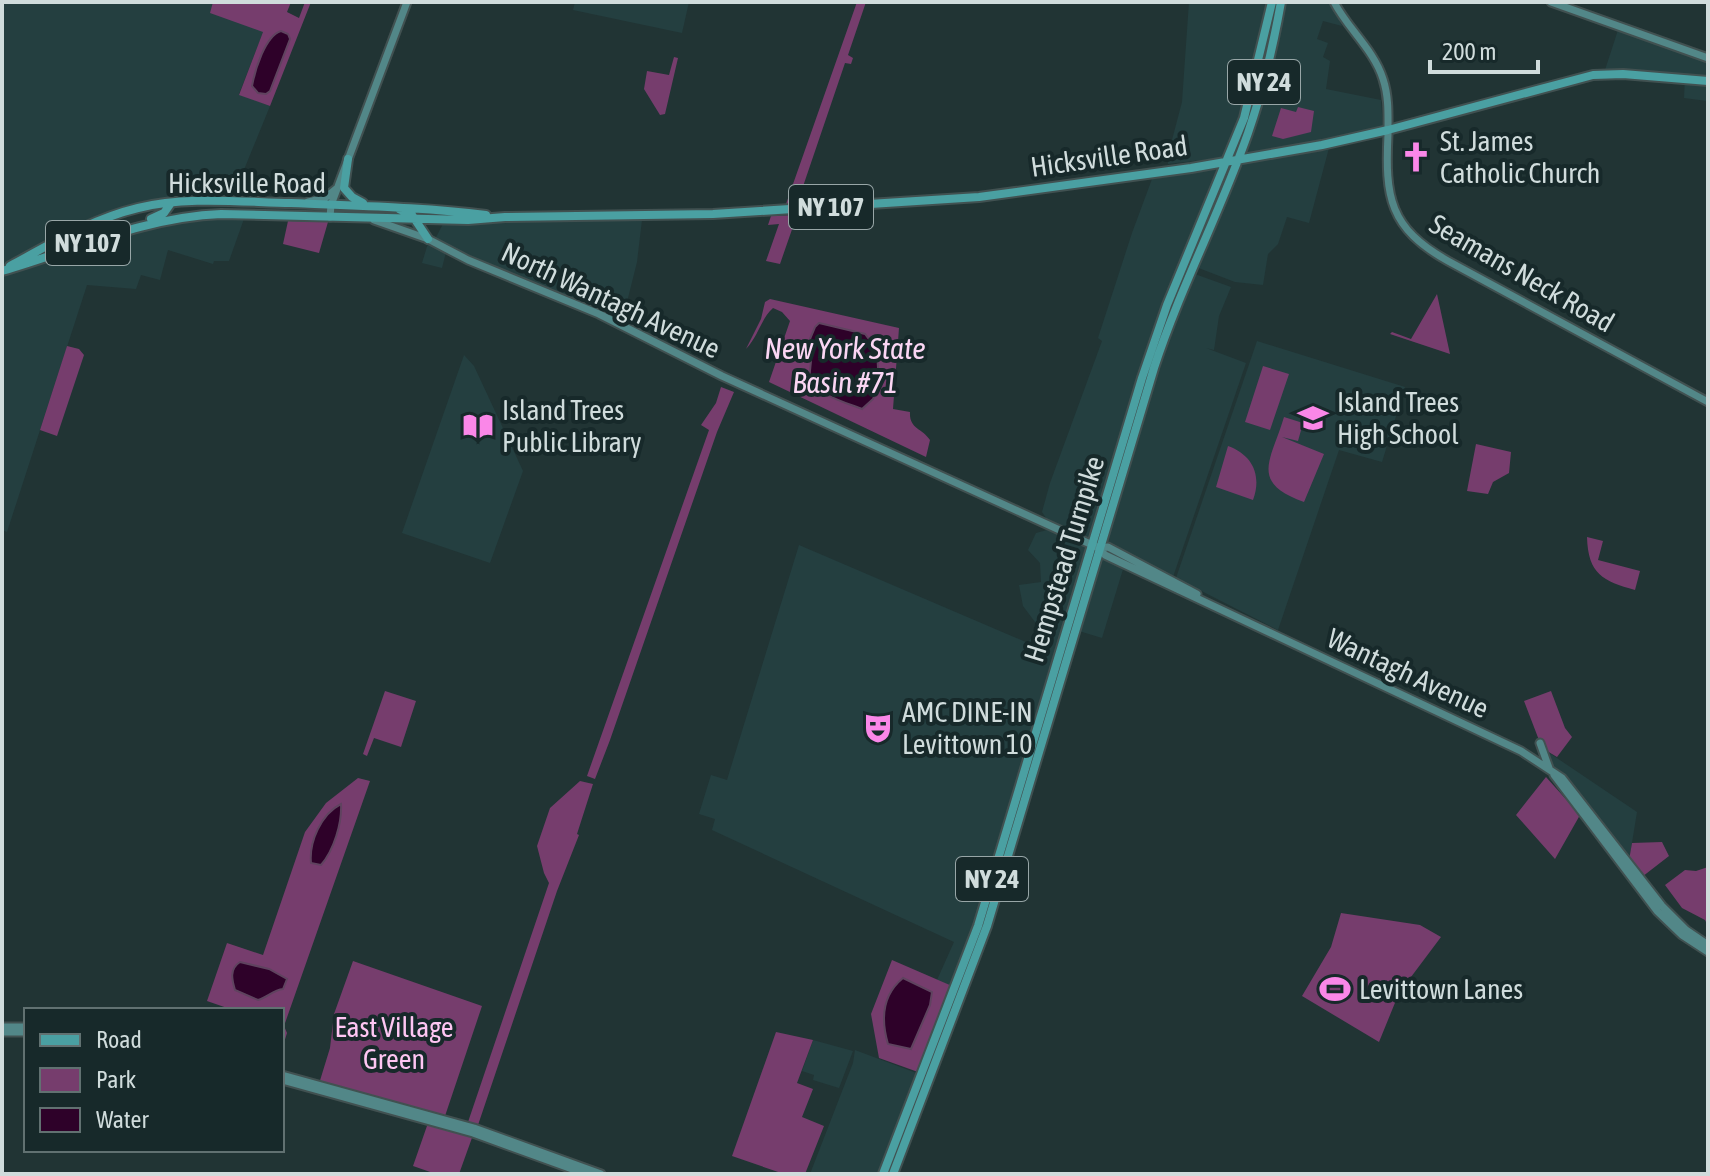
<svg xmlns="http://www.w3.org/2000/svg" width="1710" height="1176" font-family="'Asap Condensed',sans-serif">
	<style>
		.built { fill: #243f40 }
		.green { fill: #763d6d }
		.water { fill: #2e0129; stroke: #5f435f; stroke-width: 2 }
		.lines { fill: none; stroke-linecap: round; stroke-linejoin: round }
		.secondary-casing { stroke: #415151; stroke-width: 11 }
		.primary-casing { stroke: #415151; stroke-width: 12 }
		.secondary { stroke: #528788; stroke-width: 7 }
		.primary { stroke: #4aa0a2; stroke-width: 8 }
		.labels { text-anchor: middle; stroke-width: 8; stroke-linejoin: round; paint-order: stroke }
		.shield { fill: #17292a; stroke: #98a6a7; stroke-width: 2 }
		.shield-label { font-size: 26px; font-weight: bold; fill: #d0dcdc }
		.poi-label { font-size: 28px; fill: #d0dcdc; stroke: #17292a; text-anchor: start }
		.street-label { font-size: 28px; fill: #d0dcdc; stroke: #17292a }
		.park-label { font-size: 28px; fill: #fec6f3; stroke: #17292a }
		.water-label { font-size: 30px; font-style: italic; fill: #fbd6f4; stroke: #17292a }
	</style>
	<rect width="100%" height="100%" fill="#213434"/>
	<path class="built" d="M2,2H275L239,94L270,106L241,177L237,199L127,208L2,268Z
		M575,2H689L682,33L573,10Z
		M1189,2H1270L1257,70L1228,157L1168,164V155L1182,102Z
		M1283,2H1332L1342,26L1323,21L1317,39L1328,43L1323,57L1330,61L1326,89L1381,100L1383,128L1243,155L1267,90Z
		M1618,30L1708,61V111L1707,101L1684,98L1685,77L1605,70Z
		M1329,148L1309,223L1287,217L1278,244L1268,254L1263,285L1235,282L1196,267L1241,164Z
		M1220,169L1155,329L1091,543L1048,521L1042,512L1050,483L1102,341L1098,338L1132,233L1152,179Z
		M245,216L229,261H214L213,264L168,250L160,280L141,275L136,289L87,285L7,532L2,530V274L174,219Z
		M642,220L637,262L621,326L446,252L442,268L422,263L429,240L434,241L444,222Z
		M1192,273L1231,287L1219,316L1214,350L1206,348L1246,363L1173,577L1106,541L1169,336Z
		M1257,341L1405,387L1382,462L1339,450L1278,630L1176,578Z
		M464,355L474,366L523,471L490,563L402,533Z
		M1047,530L1089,549L971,947L954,988L937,980L954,942L712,830L715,819L699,814L711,775L727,780L799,545L1028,643L1038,626L1023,606L1019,585L1041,582L1040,563L1028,550L1036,533Z
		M1101,558L1124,566L1102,638L1079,631Z
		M1542,748L1637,812L1629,861L1555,775Z
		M813,1040L853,1051L839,1088L813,1080L814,1075L802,1071Z
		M855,1050L919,1074L882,1174H810L853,1063Z"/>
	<path class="green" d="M213,2H291L287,12L299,18L305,2H311L270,106L239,95L263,32L210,13Z
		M857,2H866L848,55L853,58L851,64L845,63L797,204H786Z
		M674,57L678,58L665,114L660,115L644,89L647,71L669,75Z
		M1298,107L1314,111L1311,132L1283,139L1272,136L1281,108L1296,112Z
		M797,215L780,264L766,261L779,224L768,225L771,216Z
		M288,221L328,222L319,253L283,244Z
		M1437,294L1450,354L1390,334L1392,332L1411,339Z
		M770,299L899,328L893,409L910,412C909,429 922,428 930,440L926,457L769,382L790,321L782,312L773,308C762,317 759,335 746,349L761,319L765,302Z
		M67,346L79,349L84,355L57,436L40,430Z
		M1263,366L1289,374L1270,430L1245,422Z
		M721,387L734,392L717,432L610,740L595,779L587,776L709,430L701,425L716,403Z
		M1284,417L1303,423L1298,441L1282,437L1324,454L1304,502C1249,482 1271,461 1284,417Z
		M1476,444L1511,452L1509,473L1493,482L1488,494L1467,491Z
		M1228,446C1253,455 1262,476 1253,500L1216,487Z
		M1587,537L1603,541L1598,560L1640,571L1635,590C1603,581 1588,574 1587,537Z
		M385,691L416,701L401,747L374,738L367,756L363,754Z
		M1551,691L1565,728L1572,737L1557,757L1542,748L1524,701Z
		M1546,777L1580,815L1555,859L1516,815Z
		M358,778L370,781L284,1026L287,1033L282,1049V1010H233L207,1001L227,943L263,955L305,832L326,803Z
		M580,781L593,784L577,834L579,835L557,891L477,1128L467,1125L549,883L544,873L537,846L550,808Z
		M1662,842L1669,856L1638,880L1628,866L1632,843Z
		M1708,867V926L1705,920L1682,908L1665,885L1685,870L1696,871Z
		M1341,913L1420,925L1441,937L1399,993L1379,1042L1302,996L1331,947Z
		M892,960L952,986L918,1072L879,1058L871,1014Z
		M353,961L482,1006L443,1122L318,1087L330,1048L334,1014Z
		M776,1032L813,1040L797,1083L813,1089L802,1117L824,1126L805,1174H784L732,1156Z
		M428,1123L473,1135L459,1174H436L413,1166Z"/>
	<path class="water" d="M281,31L288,34L290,39L270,91L266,94L258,93L252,86C255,70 265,36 281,31Z
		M819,323L865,334L877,350L879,386L873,399L862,409C844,402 822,396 809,381L811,361L802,358L815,327Z
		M341,804C342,823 334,850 321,865L311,863C309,842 321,814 341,804Z
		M240,962L269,969L287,979L283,989C273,990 268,997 258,1000L235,990C232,980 229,969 240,962Z
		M903,978L932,992L930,1005L911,1049L888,1044C881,1020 882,995 903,978Z"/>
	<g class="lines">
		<g class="secondary-casing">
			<path id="secondary" d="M1334,2C1348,29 1374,50 1383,79C1389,97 1388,115 1388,134C1385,197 1389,228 1448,261L1708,402
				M1551,2L1708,58
				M308,202L325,198L336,189
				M330,217L331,205L407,2
				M374,220L428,239L468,260L599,314L722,376L1099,548L1105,555L1521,751L1562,778L1662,906L1686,930L1708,945
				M1099,548L1108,547L1197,594
				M1540,743L1549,768
				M1554,775L1657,911L1682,935L1708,952
				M2,1027H26
				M2,1032H26
				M282,1075L474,1128L601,1174
				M282,1080L473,1133L586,1174"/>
		</g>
		<g class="primary-casing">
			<path id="primary" d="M348,159L344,188L352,197L363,203
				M399,209L412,215L428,239
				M151,219L164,213L171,203
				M10,266C51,244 92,219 138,208C186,196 241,202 291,203C356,206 421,207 486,215
				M2,271C75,250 144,217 221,214L468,220L505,217L713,214L979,197L1191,168L1322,145L1388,130L1593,75L1623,74L1708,81
				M883,1174L978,926L1142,378L1167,305L1244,118L1272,2
				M893,1174L987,926L1154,368C1180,288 1220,213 1248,133C1263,90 1273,47 1281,2"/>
		</g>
		<use href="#secondary" class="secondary"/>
		<use href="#primary" class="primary"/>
	</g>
	<defs>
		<g id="church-bare" transform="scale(2.4)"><path d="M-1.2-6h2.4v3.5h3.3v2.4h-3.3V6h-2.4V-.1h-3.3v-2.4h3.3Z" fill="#fa87e8" stroke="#17292a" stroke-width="2.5" paint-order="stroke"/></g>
		<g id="school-bare" transform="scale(2.4)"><path d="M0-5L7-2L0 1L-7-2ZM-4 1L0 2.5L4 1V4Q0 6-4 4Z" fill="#fa87e8" stroke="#17292a" stroke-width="2.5" paint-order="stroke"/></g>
		<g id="library-bare" transform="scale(2.4)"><path d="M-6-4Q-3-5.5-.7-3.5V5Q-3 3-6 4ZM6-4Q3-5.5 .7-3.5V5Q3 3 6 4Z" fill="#fa87e8" stroke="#17292a" stroke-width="2.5" paint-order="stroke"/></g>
		<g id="theatre-bare" transform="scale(2.4)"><path d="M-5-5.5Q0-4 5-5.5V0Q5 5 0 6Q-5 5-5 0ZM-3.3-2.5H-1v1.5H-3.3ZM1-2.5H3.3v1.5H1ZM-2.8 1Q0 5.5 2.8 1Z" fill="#fa87e8" stroke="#17292a" stroke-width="2.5" paint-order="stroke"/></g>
		<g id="stadium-bare" transform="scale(2.4)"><path d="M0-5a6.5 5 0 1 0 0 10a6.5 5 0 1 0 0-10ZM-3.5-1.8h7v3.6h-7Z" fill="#fa87e8" stroke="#17292a" stroke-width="2.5" paint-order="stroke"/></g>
	</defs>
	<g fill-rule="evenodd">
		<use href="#church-bare" x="1416" y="157"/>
		<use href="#school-bare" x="1313" y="418"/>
		<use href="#library-bare" x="478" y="426"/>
		<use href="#theatre-bare" x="878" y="728"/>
		<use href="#stadium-bare" x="1335" y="989"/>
	</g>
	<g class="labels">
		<g class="shield">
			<rect x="1228" y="60" width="72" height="44" rx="6"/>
			<rect x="789" y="185" width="84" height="44" rx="6"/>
			<rect x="46" y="221" width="84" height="44" rx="6"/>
			<rect x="956" y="857" width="72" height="44" rx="6"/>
		</g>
		<g class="shield-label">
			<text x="1264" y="91">NY 24</text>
			<text x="831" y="216">NY 107</text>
			<text x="88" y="252">NY 107</text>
			<text x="992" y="888">NY 24</text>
		</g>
		<g class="poi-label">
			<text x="1440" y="151">St. James<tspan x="1440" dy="32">Catholic Church</tspan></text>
			<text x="1337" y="412">Island Trees<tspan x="1337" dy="32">High School</tspan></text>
			<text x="502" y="420">Island Trees<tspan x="502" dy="32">Public Library</tspan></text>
			<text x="902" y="722">AMC DINE-IN<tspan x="902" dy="32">Levittown 10</tspan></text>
			<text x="1359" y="999">Levittown Lanes</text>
		</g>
		<g class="street-label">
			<text transform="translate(1109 156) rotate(-8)" y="10">Hicksville Road</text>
			<text x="247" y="193">Hicksville Road</text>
			<text transform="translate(1522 273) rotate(30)" y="10">Seamans Neck Road</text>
			<text transform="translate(611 300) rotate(25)" y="10">North Wantagh Avenue</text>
			<text transform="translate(1064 559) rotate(-73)" y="10">Hempstead Turnpike</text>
			<text transform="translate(1408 673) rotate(25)" y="10">Wantagh Avenue</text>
		</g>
		<g class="park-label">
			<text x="394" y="1037">East Village<tspan x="394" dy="32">Green</tspan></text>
		</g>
		<g class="water-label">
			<text x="845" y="359">New York State<tspan x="845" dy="34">Basin #71</tspan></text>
		</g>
	</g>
	<rect width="1710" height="1176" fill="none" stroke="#d0dcdc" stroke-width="8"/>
	<rect x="24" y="1008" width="260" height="144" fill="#17292a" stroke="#617171" stroke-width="2"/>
	<rect x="40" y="1034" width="40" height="12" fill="#4aa0a2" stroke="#617171" stroke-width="2"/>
	<text x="96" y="1048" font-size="24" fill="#d0dcdc">Road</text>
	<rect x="40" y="1068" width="40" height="24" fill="#763d6d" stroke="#617171" stroke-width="2"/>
	<text x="96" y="1088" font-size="24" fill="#d0dcdc">Park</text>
	<rect x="40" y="1108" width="40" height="24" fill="#2e0129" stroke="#617171" stroke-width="2"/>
	<text x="96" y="1128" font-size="24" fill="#d0dcdc">Water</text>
	<path d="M1430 60v12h108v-12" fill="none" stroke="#d0dcdc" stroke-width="4"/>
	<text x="1442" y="60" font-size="24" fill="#d0dcdc" stroke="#17292a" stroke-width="6" paint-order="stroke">200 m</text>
</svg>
